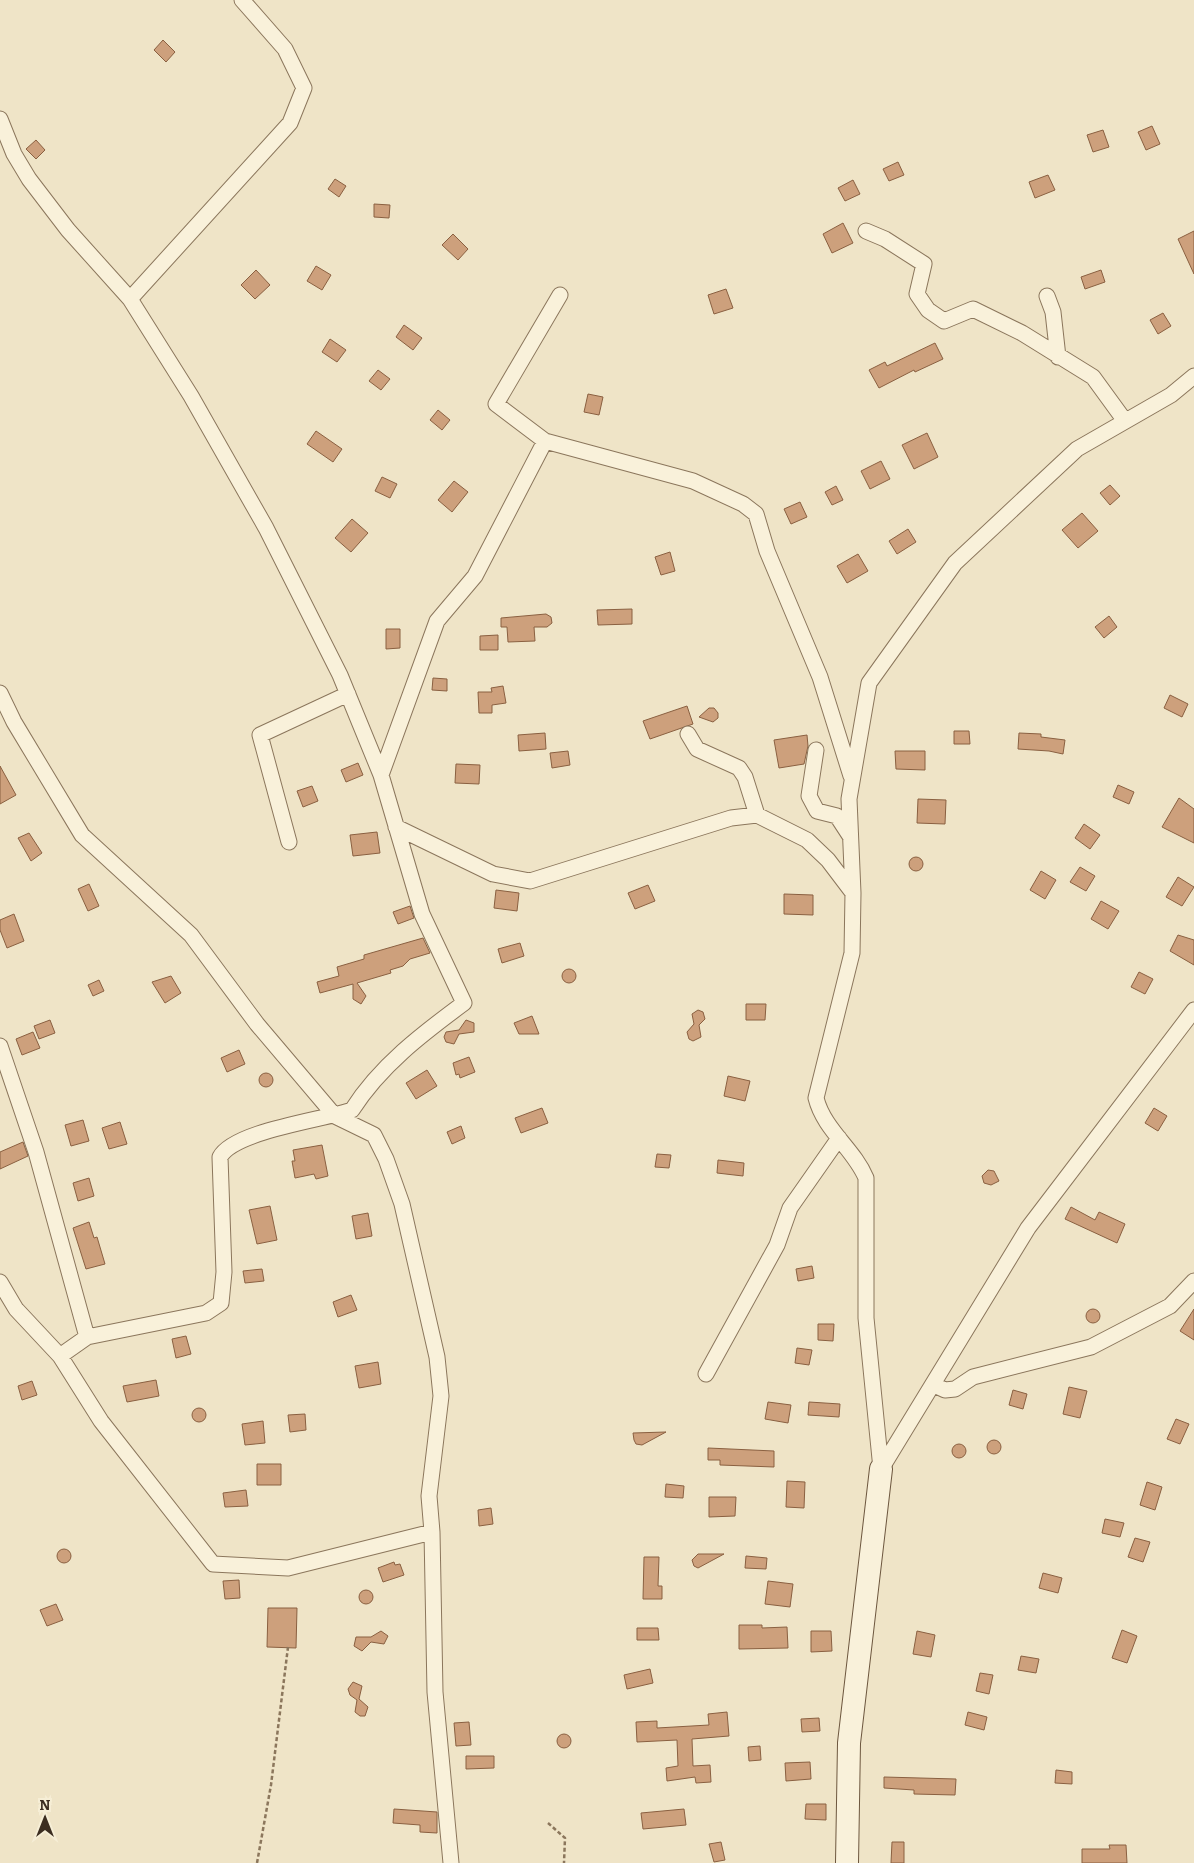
<svg xmlns="http://www.w3.org/2000/svg" width="1194" height="1863" font-family="Bitter,serif">
	<style>
		.building { fill: #cda07c; stroke: #8a6041 }
		.lines { fill: none; stroke-linecap: round; stroke-linejoin: round }
		.street-casing { stroke: #8b765c; stroke-width: 17 }
		.secondary-casing { stroke: #6d573f; stroke-width: 24 }
		.path { stroke: #8b765c; stroke-width: 2.5; stroke-dasharray: 4 2.5; stroke-linecap: butt }
		.street { stroke: #f9f1da; stroke-width: 15 }
		.secondary { stroke: #f9f1da; stroke-width: 22 }
	</style>
	<rect width="100%" height="100%" fill="#efe4c7"/>
	<path class="building" d="M163,40L175,52L166,62L154,50Z
		M1152,126L1160,144L1146,150L1138,132Z
		M1103,130L1109,147L1093,152L1087,135Z
		M36,140L45,150L36,159L26,149Z
		M898,162L904,175L889,181L883,169Z
		M1048,175L1055,190L1035,198L1029,182Z
		M335,179L346,186L339,197L328,189Z
		M853,180L860,194L845,201L838,188Z
		M374,204L390,205L389,218L374,217Z
		M843,223L853,243L832,253L823,234Z
		M1194,231V274L1178,239Z
		M453,234L468,249L458,260L442,245Z
		M316,266L331,275L322,290L307,281Z
		M256,270L270,285L255,299L241,285Z
		M1101,270L1105,282L1085,289L1081,277Z
		M726,289L733,308L714,314L708,295Z
		M1163,313L1171,326L1158,334L1150,320Z
		M404,325L422,338L413,350L396,337Z
		M330,339L346,350L337,362L322,352Z
		M935,343L943,359L915,372L914,370L879,388L869,370L885,362L887,366Z
		M378,370L390,379L381,390L369,381Z
		M588,394L603,397L599,415L584,412Z
		M438,410L450,420L442,430L430,420Z
		M316,431L342,449L333,462L307,444Z
		M927,433L938,457L914,469L902,445Z
		M881,461L890,479L870,489L861,471Z
		M382,477L397,484L390,498L375,491Z
		M454,481L468,492L452,512L438,500Z
		M1110,485L1120,496L1110,505L1100,493Z
		M836,486L843,500L832,505L825,492Z
		M800,502L807,517L791,524L784,509Z
		M1082,513L1098,531L1078,548L1062,530Z
		M352,519L368,533L351,552L335,538Z
		M908,529L916,542L897,554L889,541Z
		M670,552L675,571L661,575L655,557Z
		M858,554L868,571L847,583L837,566Z
		M632,609V624L598,625L597,610Z
		M546,614L551,617L552,623L547,627H534L535,641L508,642L507,627H501V618Z
		M1109,616L1117,627L1104,638L1095,627Z
		M386,629H400V648L386,649Z
		M498,635V650H480V636Z
		M433,678L447,679V691L432,690Z
		M503,686L506,703L492,705V713H479L478,692H492L491,688Z
		M1170,695L1188,704L1182,717L1164,708Z
		M687,706L693,724L650,739L643,721Z
		M709,708H714L718,713V718L713,722L699,717Z
		M954,731H969L970,744H954Z
		M545,733L546,749L519,751L518,735Z
		M1019,733L1041,734V737L1065,740L1063,754L1049,751L1018,749Z
		M807,735L808,746L804,764L779,768L774,740Z
		M568,751L570,765L552,768L550,753Z
		M895,751H925V770L896,769Z
		M358,763L363,775L346,782L341,770Z
		M456,764L480,765L479,784L455,783Z
		M0,766L16,795L0,804Z
		M1118,785L1134,792L1129,804L1113,797Z
		M312,786L318,801L303,807L297,791Z
		M1179,798L1194,809V843L1162,827Z
		M918,799L946,800L945,824L917,823Z
		M1084,824L1100,835L1090,849L1075,838Z
		M377,832L380,853L353,856L350,835Z
		M29,833L42,853L31,861L18,838Z
		M909 864a7 7 0 1 1 14 0a7 7 0 1 1-14 0Z
		M1080,867L1095,876L1086,891L1070,882Z
		M1041,871L1056,880L1045,899L1030,890Z
		M1178,877L1194,887L1182,906L1166,897Z
		M89,884L99,906L88,911L78,889Z
		M648,885L655,901L635,909L628,893Z
		M496,890L519,893L517,911L494,908Z
		M784,894L813,895V915L784,914Z
		M1101,901L1119,911L1108,929L1091,919Z
		M410,906L414,918L398,924L393,912Z
		M14,914L24,941L7,948L0,930V920Z
		M1178,935L1194,940V965L1170,951Z
		M423,938L430,953L410,959L403,966L390,970L391,973L357,983L366,996L361,1004L353,999V984L320,993L317,982L339,976L337,967L364,959V955Z
		M520,943L524,956L502,963L498,949Z
		M562 976a7 7 0 1 1 14 0a7 7 0 1 1-14 0Z
		M1139,972L1153,979L1145,994L1131,987Z
		M171,976L181,993L165,1003L152,982Z
		M99,980L104,991L93,996L88,985Z
		M746,1004H766L765,1020H746Z
		M698,1010L703,1012L705,1019L699,1025L701,1037L693,1041L689,1039L687,1032L694,1024L692,1014Z
		M532,1016L539,1034H519L514,1023Z
		M50,1020L55,1033L39,1039L34,1026Z
		M466,1020L474,1023V1032L459,1034L454,1044L446,1042L444,1037L446,1032L459,1030Z
		M33,1032L40,1048L22,1055L16,1039Z
		M239,1050L245,1064L227,1072L221,1058Z
		M469,1057L475,1072L460,1078L459,1074L456,1075L453,1063Z
		M427,1070L437,1086L416,1099L406,1083Z
		M259 1080a7 7 0 1 1 14 0a7 7 0 1 1-14 0Z
		M728,1076L750,1081L745,1101L724,1096Z
		M542,1108L548,1123L521,1133L515,1118Z
		M1154,1108L1167,1116L1158,1131L1145,1123Z
		M83,1120L89,1141L71,1146L65,1125Z
		M120,1122L127,1144L109,1149L102,1128Z
		M461,1126L465,1138L452,1144L447,1132Z
		M23,1142L28,1156L0,1169V1152Z
		M322,1145L328,1176L316,1179L314,1174L295,1178L292,1161H295L293,1150Z
		M657,1154L671,1155L669,1168L655,1167Z
		M718,1160L744,1163L743,1176L717,1173Z
		M988,1170L994,1171L999,1181L991,1185L984,1183L982,1176Z
		M89,1178L94,1196L78,1201L73,1183Z
		M270,1206L277,1240L257,1244L249,1210Z
		M1071,1207L1095,1220L1099,1212L1125,1224L1117,1243L1065,1219Z
		M368,1213L372,1236L356,1239L352,1216Z
		M89,1222L94,1238L97,1237L105,1264L86,1269L73,1228Z
		M812,1266L814,1278L798,1281L796,1269Z
		M262,1269L264,1281L245,1283L243,1271Z
		M351,1295L357,1310L338,1317L333,1302Z
		M1086 1316a7 7 0 1 1 14 0a7 7 0 1 1-14 0Z
		M1194,1309V1340L1180,1331Z
		M818,1324H834L833,1341L818,1340Z
		M186,1336L191,1354L176,1358L172,1339Z
		M797,1348L812,1350L809,1365L795,1363Z
		M378,1362L381,1384L359,1388L355,1366Z
		M156,1380L159,1396L127,1402L123,1386Z
		M32,1381L37,1395L22,1400L18,1386Z
		M1069,1387L1087,1391L1080,1418L1063,1414Z
		M1013,1390L1027,1394L1023,1409L1009,1405Z
		M768,1402L791,1405L788,1423L765,1419Z
		M809,1402L840,1404L839,1417L808,1415Z
		M192 1415a7 7 0 1 1 14 0a7 7 0 1 1-14 0Z
		M305,1414L306,1430L290,1432L288,1415Z
		M1176,1419L1189,1424L1180,1444L1167,1439Z
		M263,1421L265,1443L245,1445L242,1424Z
		M666,1432L642,1445L636,1444L634,1440L633,1433Z
		M987 1447a7 7 0 1 1 14 0a7 7 0 1 1-14 0Z
		M952 1451a7 7 0 1 1 14 0a7 7 0 1 1-14 0Z
		M708,1448L774,1451V1467L720,1465V1460H708Z
		M257,1464H281V1485H257Z
		M787,1481L805,1482L804,1508L786,1507Z
		M1147,1482L1162,1487L1155,1510L1140,1505Z
		M666,1484L684,1486L683,1498L665,1497Z
		M246,1490L248,1506L225,1507L223,1493Z
		M709,1497H736L735,1516L709,1517Z
		M491,1508L493,1524L479,1526L478,1510Z
		M1105,1519L1124,1523L1120,1537L1102,1533Z
		M1135,1538L1150,1542L1143,1562L1128,1557Z
		M57 1556a7 7 0 1 1 14 0a7 7 0 1 1-14 0Z
		M698,1554H724L698,1568L694,1566L692,1560Z
		M746,1556L767,1558L766,1569L745,1568Z
		M644,1557H659L658,1586H662V1599H643Z
		M394,1562L395,1565L400,1564L404,1575L383,1582L378,1568Z
		M1043,1573L1062,1578L1058,1593L1039,1588Z
		M239,1580L240,1598L225,1599L223,1581Z
		M768,1581L793,1584L790,1607L765,1604Z
		M359 1597a7 7 0 1 1 14 0a7 7 0 1 1-14 0Z
		M56,1604L63,1620L47,1626L40,1610Z
		M268,1608H297L296,1648L267,1647Z
		M739,1625H762V1628L787,1627L788,1648L739,1649Z
		M637,1628H658L659,1640H637Z
		M1122,1630L1137,1636L1127,1663L1112,1658Z
		M381,1631L388,1636L384,1644L371,1642L362,1651L354,1646L356,1637H371Z
		M811,1631H831L832,1651L811,1652Z
		M917,1631L935,1635L931,1657L913,1654Z
		M1021,1656L1039,1659L1036,1673L1018,1670Z
		M650,1669L653,1683L627,1689L624,1675Z
		M980,1673L993,1675L989,1694L976,1691Z
		M353,1682L362,1686L359,1699L368,1707L365,1716H360L355,1712L357,1700L350,1695L348,1689Z
		M727,1712L729,1736L692,1739L693,1766L710,1765L711,1782L696,1783L695,1777L667,1781L666,1768L678,1766L677,1740L637,1742L636,1722L657,1721V1728L709,1725L708,1714Z
		M968,1712L987,1717L984,1730L965,1725Z
		M819,1718L820,1731L802,1732L801,1719Z
		M469,1722L471,1745L456,1746L454,1723Z
		M557 1741a7 7 0 1 1 14 0a7 7 0 1 1-14 0Z
		M760,1746L761,1760L749,1761L748,1747Z
		M466,1756H494V1768L466,1769Z
		M810,1762L811,1779L786,1781L785,1763Z
		M1056,1770L1072,1772V1784L1055,1783Z
		M884,1777L956,1779L955,1795L914,1794V1790L884,1788Z
		M806,1804H826V1820L805,1819Z
		M394,1809L437,1812V1833L420,1832V1825L393,1823Z
		M684,1809L686,1825L643,1829L641,1813Z
		M721,1842L725,1860L714,1862L709,1844Z
		M892,1842H904V1863H891Z
		M1109,1845H1126L1127,1863H1082V1849H1110Z"/>
	<g class="lines">
		<g class="street-casing">
			<path id="street" d="M0,119L14,154L29,179L68,230L130,299L191,396L266,528L340,675L381,775L422,914L464,1003C422,1034 380,1066 352,1110C322,1120 234,1131 220,1157L224,1272L221,1303L206,1313L87,1337L60,1356
				M866,231L885,239L924,264L917,294L928,310L944,321L973,309L1022,333L1093,377L1125,421
				M1047,296L1053,312L1058,357
				M130,299L290,123L304,88L285,49L242,0
				M545,441L693,481L743,504L756,514L767,551L820,677L851,776
				M0,693L14,722L82,835L191,935L257,1024L335,1116L374,1135L386,1159L402,1204L437,1357L441,1396L429,1496L432,1532
				M688,734L697,749L739,768L745,777L757,815
				M816,750L809,796L817,811L837,816L850,836
				M381,775L437,621L475,576L545,441L496,404L560,295
				M396,827L493,874L530,881L731,818L757,815L807,840L828,860L853,893
				M289,842L260,735L348,694
				M0,1046L36,1152L87,1337
				M0,1282L16,1309L60,1356L101,1421L213,1564L288,1568L432,1532L435,1692L451,1863
				M706,1374L777,1245L790,1208L839,1138
				M934,1385L945,1390L955,1389L973,1377L1091,1347L1170,1306L1194,1281
				M881,1469L866,1318V1178C854,1149 824,1130 816,1098L852,953L853,893L849,799L869,683L955,563L1077,449L1171,395L1194,376
				M881,1469L1028,1228L1194,1010"/>
		</g>
		<g class="secondary-casing">
			<path id="secondary" d="M847,1863L849,1743L881,1469"/>
		</g>
		<path class="path" d="M548,1823L565,1838L564,1863
			M257,1863L271,1785L288,1647"/>
		<use href="#street" class="street"/>
		<use href="#secondary" class="secondary"/>
	</g>
	<g transform="translate(45 1818)" stroke="#f6eed6" stroke-width="4" paint-order="stroke">
	<path d="M0-4L9 19L0 12L-9 19Z" fill="#3b2d20"/>
	<text y="-8" font-size="14" font-weight="bold" text-anchor="middle" fill="#3b2d20">N</text>
	</g>
</svg>
